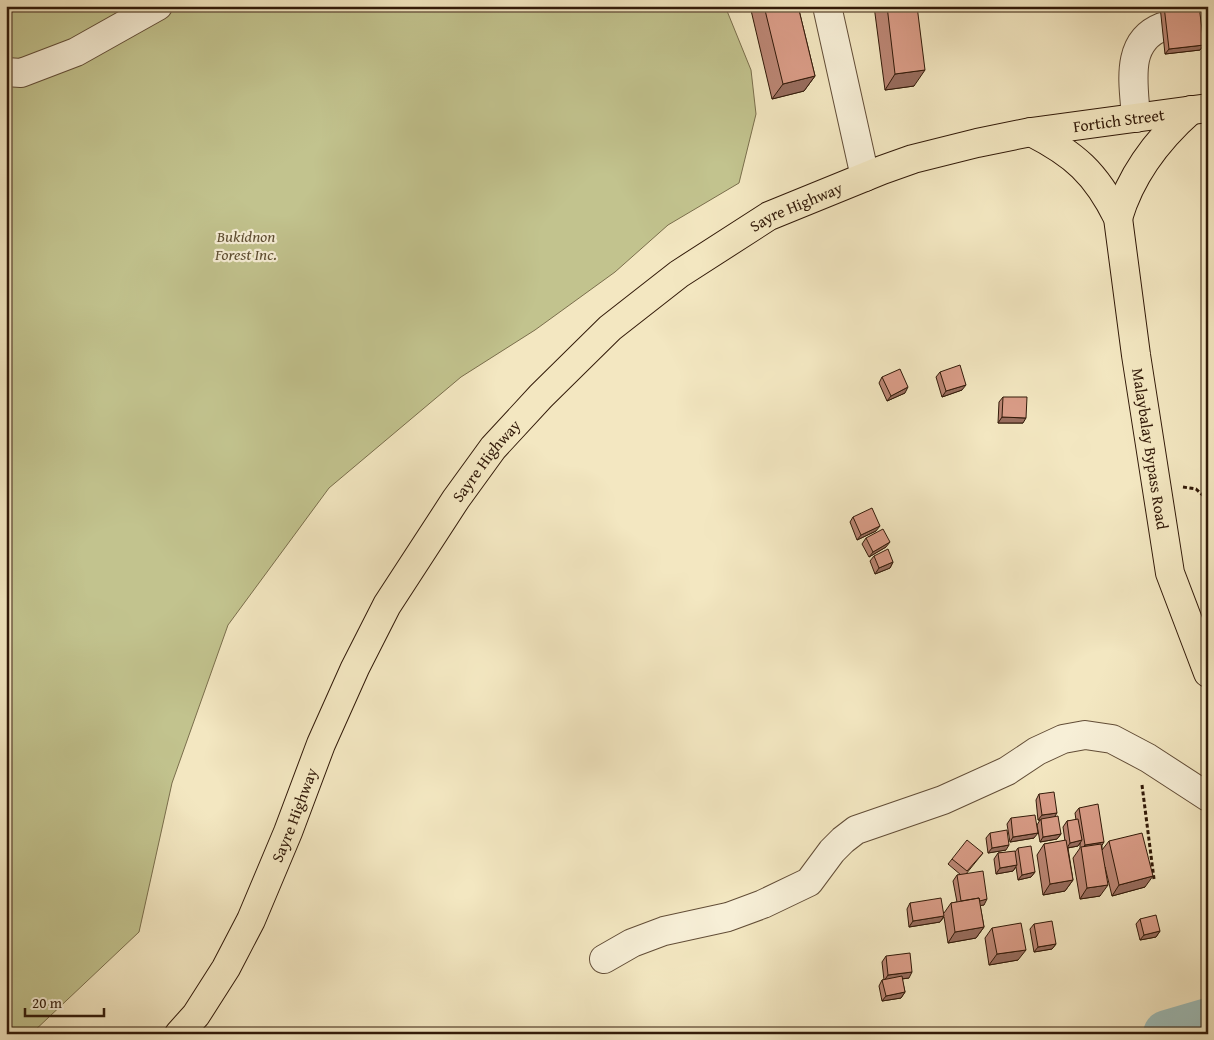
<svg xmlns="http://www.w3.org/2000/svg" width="1214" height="1040" font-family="'Gentium Book Plus',serif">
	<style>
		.green { fill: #c2c38e; stroke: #7a6e4c }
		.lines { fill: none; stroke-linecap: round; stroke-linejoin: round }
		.river { stroke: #9ebeba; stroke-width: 48 }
		.minor-casing { stroke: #624d37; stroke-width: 30 }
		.major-casing { stroke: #321a09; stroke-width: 30 }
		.highway-casing { stroke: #321a09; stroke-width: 30 }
		.path { stroke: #321a09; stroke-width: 3; stroke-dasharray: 4 2.5; stroke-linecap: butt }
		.minor { stroke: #f7efd7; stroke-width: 28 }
		.major { stroke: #f3e7c1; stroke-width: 28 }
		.highway { stroke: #f3e7c1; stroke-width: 28 }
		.wall { fill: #bb8674; stroke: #321a09 }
		.shaded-wall { fill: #986d5e; stroke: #321a09 }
		.building { fill: #d99c87; stroke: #321a09 }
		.labels { text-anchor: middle; stroke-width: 4.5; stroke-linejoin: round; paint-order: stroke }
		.street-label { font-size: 16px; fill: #321a09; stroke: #f7efd7 }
		.park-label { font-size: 16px; font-style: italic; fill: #5d4d31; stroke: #f7efd7 }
	</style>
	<rect width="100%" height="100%" fill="#f3e7c1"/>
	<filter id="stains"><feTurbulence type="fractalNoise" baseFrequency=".004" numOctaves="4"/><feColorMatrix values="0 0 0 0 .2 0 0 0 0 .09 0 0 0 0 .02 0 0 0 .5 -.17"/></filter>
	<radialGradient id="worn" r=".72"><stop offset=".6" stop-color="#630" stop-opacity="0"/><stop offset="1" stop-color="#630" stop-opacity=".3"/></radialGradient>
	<path class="green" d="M6,6H725L751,70L756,114L739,183L668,225L615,272L535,330L461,377L329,488L228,625L172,783L139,932L31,1034H6Z"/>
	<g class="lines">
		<path class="river" d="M1167,1034L1208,1022"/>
		<g class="minor-casing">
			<path id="minor" d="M827,6L865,177
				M1196,23L1208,25
				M6,72L21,73L76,52L158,6
				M1136,118C1134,85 1124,42 1162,27
				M604,959L632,943L664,931L728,917L763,904L809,882L832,851L843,840L856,830L943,800L1007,771L1037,751L1063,739L1085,735L1112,739L1148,758L1208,797"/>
		</g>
		<g class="major-casing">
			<g id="major">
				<path id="s1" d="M1031,132C1074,154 1096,173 1118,218L1136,355L1170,573L1208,673"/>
				<path d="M1118,218C1131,174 1157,140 1191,110"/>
			</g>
		</g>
		<g class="highway-casing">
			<g id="highway">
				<path id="s2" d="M179,1034L196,1015L226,968L251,920L288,832L321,744L355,668L387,605L456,499L493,448L541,396L610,328L679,274L769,216L882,170L913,159L977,143L1031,132L1208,108"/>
			</g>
		</g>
		<path class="path" d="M1183,487L1196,489L1208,500
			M1142,785L1154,879"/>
		<use href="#minor" class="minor"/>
		<use href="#major" class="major"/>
		<use href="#highway" class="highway"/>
	</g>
	<path class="wall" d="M750,6H798L815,76L804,91L772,99Z
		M874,6H917L914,86L885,90Z
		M1160,6H1199L1200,50L1165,54Z
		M940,372L962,390L942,397L936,377Z
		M882,377L905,393L887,401L879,383Z
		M1003,397L1023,423H998L999,402Z
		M853,517L876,531L857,540L850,522Z
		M866,538L886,547L869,557L862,544Z
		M874,556L893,562L890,568L875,574L870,561Z
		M1039,794L1054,817L1061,834L1057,839L1040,842L1037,825L1040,820H1038L1036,800Z
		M1079,808L1102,846V850L1109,841L1145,887L1112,896L1105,867L1100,896L1080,899L1073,858L1080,848V843L1078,846L1068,848L1073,880L1065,891L1043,895L1037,855L1044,844L1065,841L1063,827L1067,821L1076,820L1075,813Z
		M1011,818L1034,838L1010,842L1007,824Z
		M990,833L1006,850L988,853L986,838Z
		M1018,848L1035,872L1031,877L1018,880L1016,867L1013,871L996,874L994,859L998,853L1015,852Z
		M983,853L966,874L984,905H980L984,927L976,938L948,943L944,917L940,922L909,927L907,909L910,903L944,913L951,903L957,902L953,881L957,875H961L948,864L952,859Z
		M1140,919L1160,931L1156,937L1140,940L1136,924Z
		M1034,924L1056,944L1052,949L1034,952L1030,929Z
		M992,928L1018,960L989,965L985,938Z
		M886,956L909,978L902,979L905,992L901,998L882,1001L879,986L882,980H884L882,962Z"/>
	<path class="shaded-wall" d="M1204,45L1200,50L1165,54L1169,49Z
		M925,70L914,86L885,90L895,74Z
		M815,76L804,91L772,99L783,84Z
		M966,385L962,390L942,397L946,391Z
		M908,387L905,393L887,401L891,396Z
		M1002,417L1026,418L1023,423H998Z
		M880,526L876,531L857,540L861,535Z
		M890,542L886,547L869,557L873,552Z
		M893,562L890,568L875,574L879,568Z
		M1057,813L1053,819L1038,820L1042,815Z
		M1038,833L1034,838L1010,842L1013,837Z
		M1061,834L1057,839L1040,842L1043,837Z
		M1082,840L1078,846L1067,848L1070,843Z
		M1104,842L1101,847L1081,850L1085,845Z
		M1009,845L1006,850L988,853L992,848Z
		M1017,865L1013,871L996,874L1000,868Z
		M1035,872L1031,877L1018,880L1022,875Z
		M1153,876L1145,887L1112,896L1119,885Z
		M1073,880L1065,891L1043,895L1050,884Z
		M1108,885L1100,896L1080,899L1087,888Z
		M987,899L984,905L958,909L961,904Z
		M944,916L940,922L909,927L913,921Z
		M984,927L976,938L948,943L955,932Z
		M1160,931L1156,937L1140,940L1144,935Z
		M1056,944L1052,949L1034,952L1038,947Z
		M1026,950L1018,960L989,965L997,954Z
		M912,972L909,978L884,981L888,975Z
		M905,992L901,998L882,1001L886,996Z"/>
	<path class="building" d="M764,6H798L815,76L783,84Z
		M887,6H917L925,70L895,74Z
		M1164,6H1199L1204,45L1169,49Z
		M960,365L966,385L946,391L940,372Z
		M900,369L908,387L891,396L882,377Z
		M1003,397H1027L1026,418L1002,417Z
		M872,508L880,526L861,535L853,517Z
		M883,529L890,542L873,552L866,538Z
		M888,549L893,562L879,568L874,556Z
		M1054,792L1057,813L1042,815L1039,794Z
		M1098,804L1104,842L1085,845L1079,808Z
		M1035,815L1038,833L1013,837L1011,818Z
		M1058,816L1061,834L1043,837L1041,819Z
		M1078,819L1082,840L1070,843L1067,821Z
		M1007,830L1009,845L992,848L990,833Z
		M1142,833L1153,876L1119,885L1109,841Z
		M967,840L983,853L967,871L952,859Z
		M1066,840L1073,880L1050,884L1044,844Z
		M1101,844L1108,885L1087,888L1081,847Z
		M1031,846L1035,872L1022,875L1018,848Z
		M1015,851L1017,865L1000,868L998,853Z
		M983,871L987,899L980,901L979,898L961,901L957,875Z
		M941,898L944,916L913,921L910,903Z
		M979,898L984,927L955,932L951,903Z
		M1156,915L1160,931L1144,935L1140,919Z
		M1052,921L1056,944L1038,947L1034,924Z
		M1021,923L1026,950L997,954L992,928Z
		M910,953L912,972L888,975L886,956Z
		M902,976L905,992L886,996L882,980Z"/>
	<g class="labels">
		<g class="street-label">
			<text dy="6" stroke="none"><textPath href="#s2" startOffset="1395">Fortich Street</textPath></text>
			<text dy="6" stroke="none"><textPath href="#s2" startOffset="1059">Sayre Highway</textPath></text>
			<text dy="6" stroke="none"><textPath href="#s1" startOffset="358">Malaybalay Bypass Road</textPath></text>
			<text dy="6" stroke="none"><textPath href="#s2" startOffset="654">Sayre Highway</textPath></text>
			<text dy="6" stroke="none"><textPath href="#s2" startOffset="249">Sayre Highway</textPath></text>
		</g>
		<g class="park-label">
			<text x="246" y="242">Bukidnon<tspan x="246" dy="18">Forest Inc.</tspan></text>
		</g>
	</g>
	<rect width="1214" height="1040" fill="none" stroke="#f3e7c1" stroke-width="25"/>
	<rect x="8" y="8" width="1199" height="1025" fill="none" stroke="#321a09" stroke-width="2.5"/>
	<rect x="12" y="12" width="1189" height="1015" fill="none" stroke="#321a09"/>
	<path d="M25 1008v8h79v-8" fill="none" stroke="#321a09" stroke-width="2.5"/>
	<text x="32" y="1008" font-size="15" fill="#321a09" stroke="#f7efd7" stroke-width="4" paint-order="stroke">20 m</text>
	<rect width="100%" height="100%" filter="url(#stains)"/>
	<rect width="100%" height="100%" fill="url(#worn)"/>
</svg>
